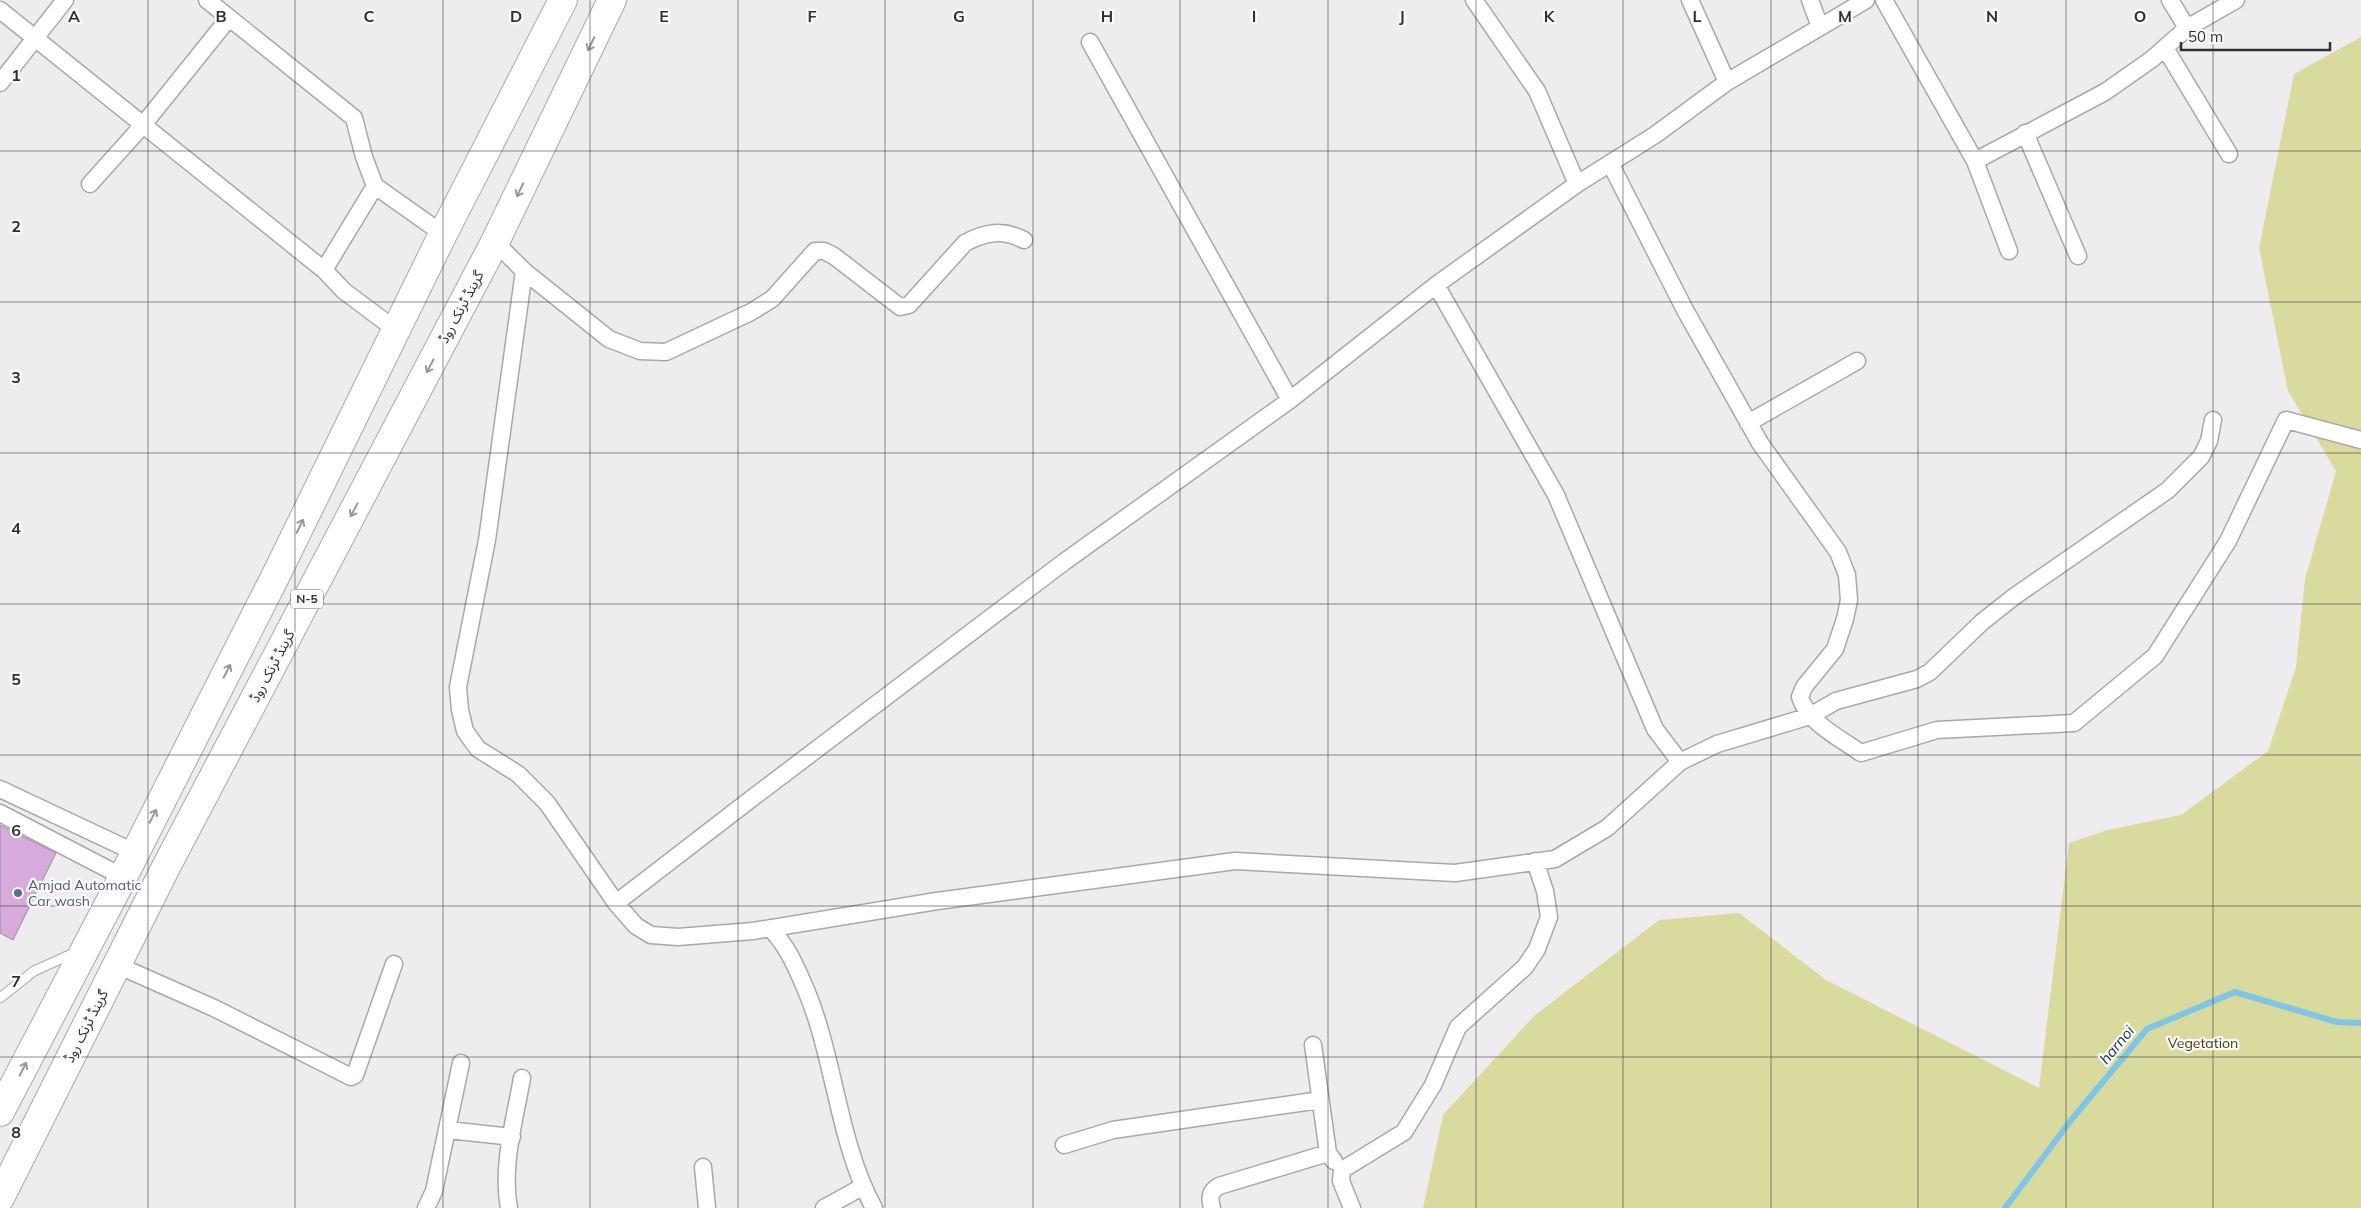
<svg xmlns="http://www.w3.org/2000/svg" width="2361" height="1208" font-family="Mulish,'Noto Sans Arabic',sans-serif">
	<style>
		.green { fill: #d8db9d }
		.lines { fill: none; stroke-linecap: round; stroke-linejoin: round }
		.stream { stroke: #7fc5e6; stroke-width: 6 }
		.building { fill: #d7aadc; stroke: #939093 }
		.lane-casing { stroke: #a9a7aa; stroke-width: 11 }
		.street-casing { stroke: #a9a7aa; stroke-width: 19 }
		.highway-casing { stroke: #a9a7aa; stroke-width: 30 }
		.lane { stroke: #fff; stroke-width: 9 }
		.street { stroke: #fff; stroke-width: 16 }
		.highway { stroke: #fff; stroke-width: 28 }
		.oneway { stroke: #989898 }
		.grid { fill: none; stroke: #313031; stroke-width: 1; stroke-opacity: 0.55 }
		.service-dot { fill: #5c6f8a; stroke: #fcf9fd; stroke-width: 2 }
		.labels { text-anchor: middle; stroke-width: 4.5; stroke-linejoin: round; paint-order: stroke }
		.shield { fill: #fcf9fd; stroke: #6e6c6e; stroke-width: 1 }
		.shield-label { font-size: 12px; font-weight: bold; fill: #313031 }
		.street-label { font-size: 14px; fill: #313031; stroke: #fcf9fd }
		.service-label { font-size: 14px; fill: #4e5e75; stroke: #fcf9fd; text-anchor: start }
		.park-label { font-size: 14px; fill: #3e3f0d; stroke: #fcf9fd }
		.water-label { font-size: 15px; font-style: italic; fill: #143543; stroke: #fcf9fd }
		.grid-label { font-size: 16px; text-anchor: middle; font-weight: bold; fill: #313031; stroke: #fcf9fd; stroke-width: 4.5; stroke-linejoin: round; paint-order: stroke }
	</style>
	<rect width="100%" height="100%" fill="#efecef"/>
	<path class="green" d="M2361,37V1208H1423L1443,1115L1534,1016L1659,920L1739,913L1826,980L2039,1088L2069,843L2108,830L2181,815L2268,751L2296,667L2305,579L2336,471L2288,391L2259,248L2294,74Z"/>
	<g class="lines">
		<path class="stream" d="M2005,1208L2072,1119L2147,1029L2235,992L2337,1022L2361,1023"/>
	</g>
	<path class="building" d="M0,825L56,853L13,940L0,933Z"/>
	<g class="lines">
		<g class="lane-casing">
			<path id="lane" d="M0,998L34,971L76,952"/>
		</g>
		<g class="street-casing">
			<path id="street" d="M207,0L354,118L364,157L375,186L443,234
				M1474,0L1537,91L1577,184L1655,135L1727,82L1866,0
				M1690,0L1727,82
				M1810,0L1820,27
				M1884,0L1975,161L2009,251
				M2170,0L2187,28
				M0,10L324,270L375,186
				M1090,42L1290,400
				M2165,48L2229,154
				M0,83L65,0
				M2025,133L2078,256
				M1975,161L2105,92L2152,59L2187,28L2236,0
				M1610,163L1685,310L1760,443L1838,552L1847,575L1849,600L1845,619L1835,649L1804,687L1800,697C1808,723 1840,738 1861,753L1937,730L2074,723L2155,656L2228,541L2286,420L2361,440
				M90,184L143,125L229,18
				M495,242L524,271L487,540L458,687L460,710L465,731L478,749L518,774L547,803L616,903L636,926L651,935L678,937L753,931L937,901L1235,861L1455,873L1555,859L1607,828L1680,762L1717,744L1810,716L1836,701L1917,679L1930,672L1982,622L2015,596L2168,490L2201,457L2209,441L2213,420
				M324,270L344,291L396,330
				M524,271L609,339L640,351L666,352L751,312L772,299L815,251H824L834,256L900,307L909,305L965,243C985,232 1003,229 1024,240
				M1436,285L1556,495L1655,729L1680,762
				M1748,423L1857,361
				M0,789L134,852
				M0,813L123,877
				M616,903L751,799L1064,562L1290,400L1436,285L1577,184
				M770,928C786,945 794,962 803,983C835,1054 837,1141 874,1208
				M117,965L214,1008L351,1077L355,1075L394,964
				M1313,1045L1328,1153L1334,1161
				M448,1130L512,1137
				M1064,1145L1113,1130L1320,1100
				M703,1167L707,1208
				M426,1208L434,1191L461,1063
				M509,1208C501,1166 515,1119 522,1078
				M824,1208L862,1187
				M1212,1208C1209,1198 1210,1191 1219,1186L1328,1153
				M1352,1208L1341,1181L1342,1170L1404,1132L1433,1085L1458,1027L1525,967L1537,949L1549,917L1545,891L1535,861"/>
		</g>
		<g class="highway-casing">
			<path id="highway" d="M0,1112L123,877L276,575L443,234L563,0
				M0,1198L166,867L495,242L612,0"/>
		</g>
		<use href="#lane" class="lane"/>
		<use href="#street" class="street"/>
		<use href="#highway" class="highway"/>
	</g>
	<defs><path id="oneway-shaft" d="M-6 0H5M1.5-3L5.5 0L1.5 3" fill="none" stroke-width="1.6" stroke-linecap="round" stroke-linejoin="round" transform="scale(1.25)"/></defs>
	<g class="oneway">
		<use href="#oneway-shaft" transform="translate(591 44) rotate(116)"/>
		<use href="#oneway-shaft" transform="translate(520 190) rotate(116)"/>
		<use href="#oneway-shaft" transform="translate(430 366) rotate(118)"/>
		<use href="#oneway-shaft" transform="translate(354 510) rotate(118)"/>
		<use href="#oneway-shaft" transform="translate(300 526) rotate(-64)"/>
		<use href="#oneway-shaft" transform="translate(227 671) rotate(-63)"/>
		<use href="#oneway-shaft" transform="translate(153 816) rotate(-63)"/>
		<use href="#oneway-shaft" transform="translate(23 1069) rotate(-63)"/>
	</g>
	<path class="grid" d="M148,0V1208M295,0V1208M443,0V1208M590,0V1208M738,0V1208M885,0V1208M1033,0V1208M1180,0V1208M1328,0V1208M1476,0V1208M1623,0V1208M1771,0V1208M1918,0V1208M2066,0V1208M2213,0V1208M0,151H2361M0,302H2361M0,453H2361M0,604H2361M0,755H2361M0,906H2361M0,1057H2361"/>
	<circle class="service-dot" cx="18" cy="893" r="5"/>
	<g class="labels">
		<rect class="shield" x="291" y="589.5" width="32" height="19" rx="4"/>
		<g class="shield-label">
			<text x="307" y="603">N-5</text>
		</g>
		<g class="street-label">
			<text transform="translate(461 307) rotate(-62)" y="5">گرینڈ ٹرنک روڈ</text>
			<text transform="translate(272 666) rotate(-62)" y="5">گرینڈ ٹرنک روڈ</text>
			<text transform="translate(86 1026) rotate(-63)" y="5">گرینڈ ٹرنک روڈ</text>
		</g>
		<g class="service-label">
			<text x="28" y="890">Amjad Automatic<tspan x="28" dy="16">Car wash</tspan></text>
		</g>
		<g class="park-label">
			<text x="2203" y="1048">Vegetation</text>
		</g>
		<g class="water-label">
			<text transform="translate(2117 1045) rotate(-50)" y="5">harnoi</text>
		</g>
	</g>
	<g class="grid-label">
		<text x="74" y="22">A</text>
		<text x="221" y="22">B</text>
		<text x="369" y="22">C</text>
		<text x="516" y="22">D</text>
		<text x="664" y="22">E</text>
		<text x="812" y="22">F</text>
		<text x="959" y="22">G</text>
		<text x="1107" y="22">H</text>
		<text x="1254" y="22">I</text>
		<text x="1402" y="22">J</text>
		<text x="1549" y="22">K</text>
		<text x="1697" y="22">L</text>
		<text x="1845" y="22">M</text>
		<text x="1992" y="22">N</text>
		<text x="2140" y="22">O</text>
		<text x="16" y="81">1</text>
		<text x="16" y="232">2</text>
		<text x="16" y="383">3</text>
		<text x="16" y="534">4</text>
		<text x="16" y="685">5</text>
		<text x="16" y="836">6</text>
		<text x="16" y="987">7</text>
		<text x="16" y="1138">8</text>
	</g>
	<path d="M2181 42v8h149v-8" fill="none" stroke="#313031" stroke-width="2.5"/>
	<text x="2188" y="42" font-size="15" fill="#313031" stroke="#fcf9fd" stroke-width="4" paint-order="stroke">50 m</text>
</svg>
